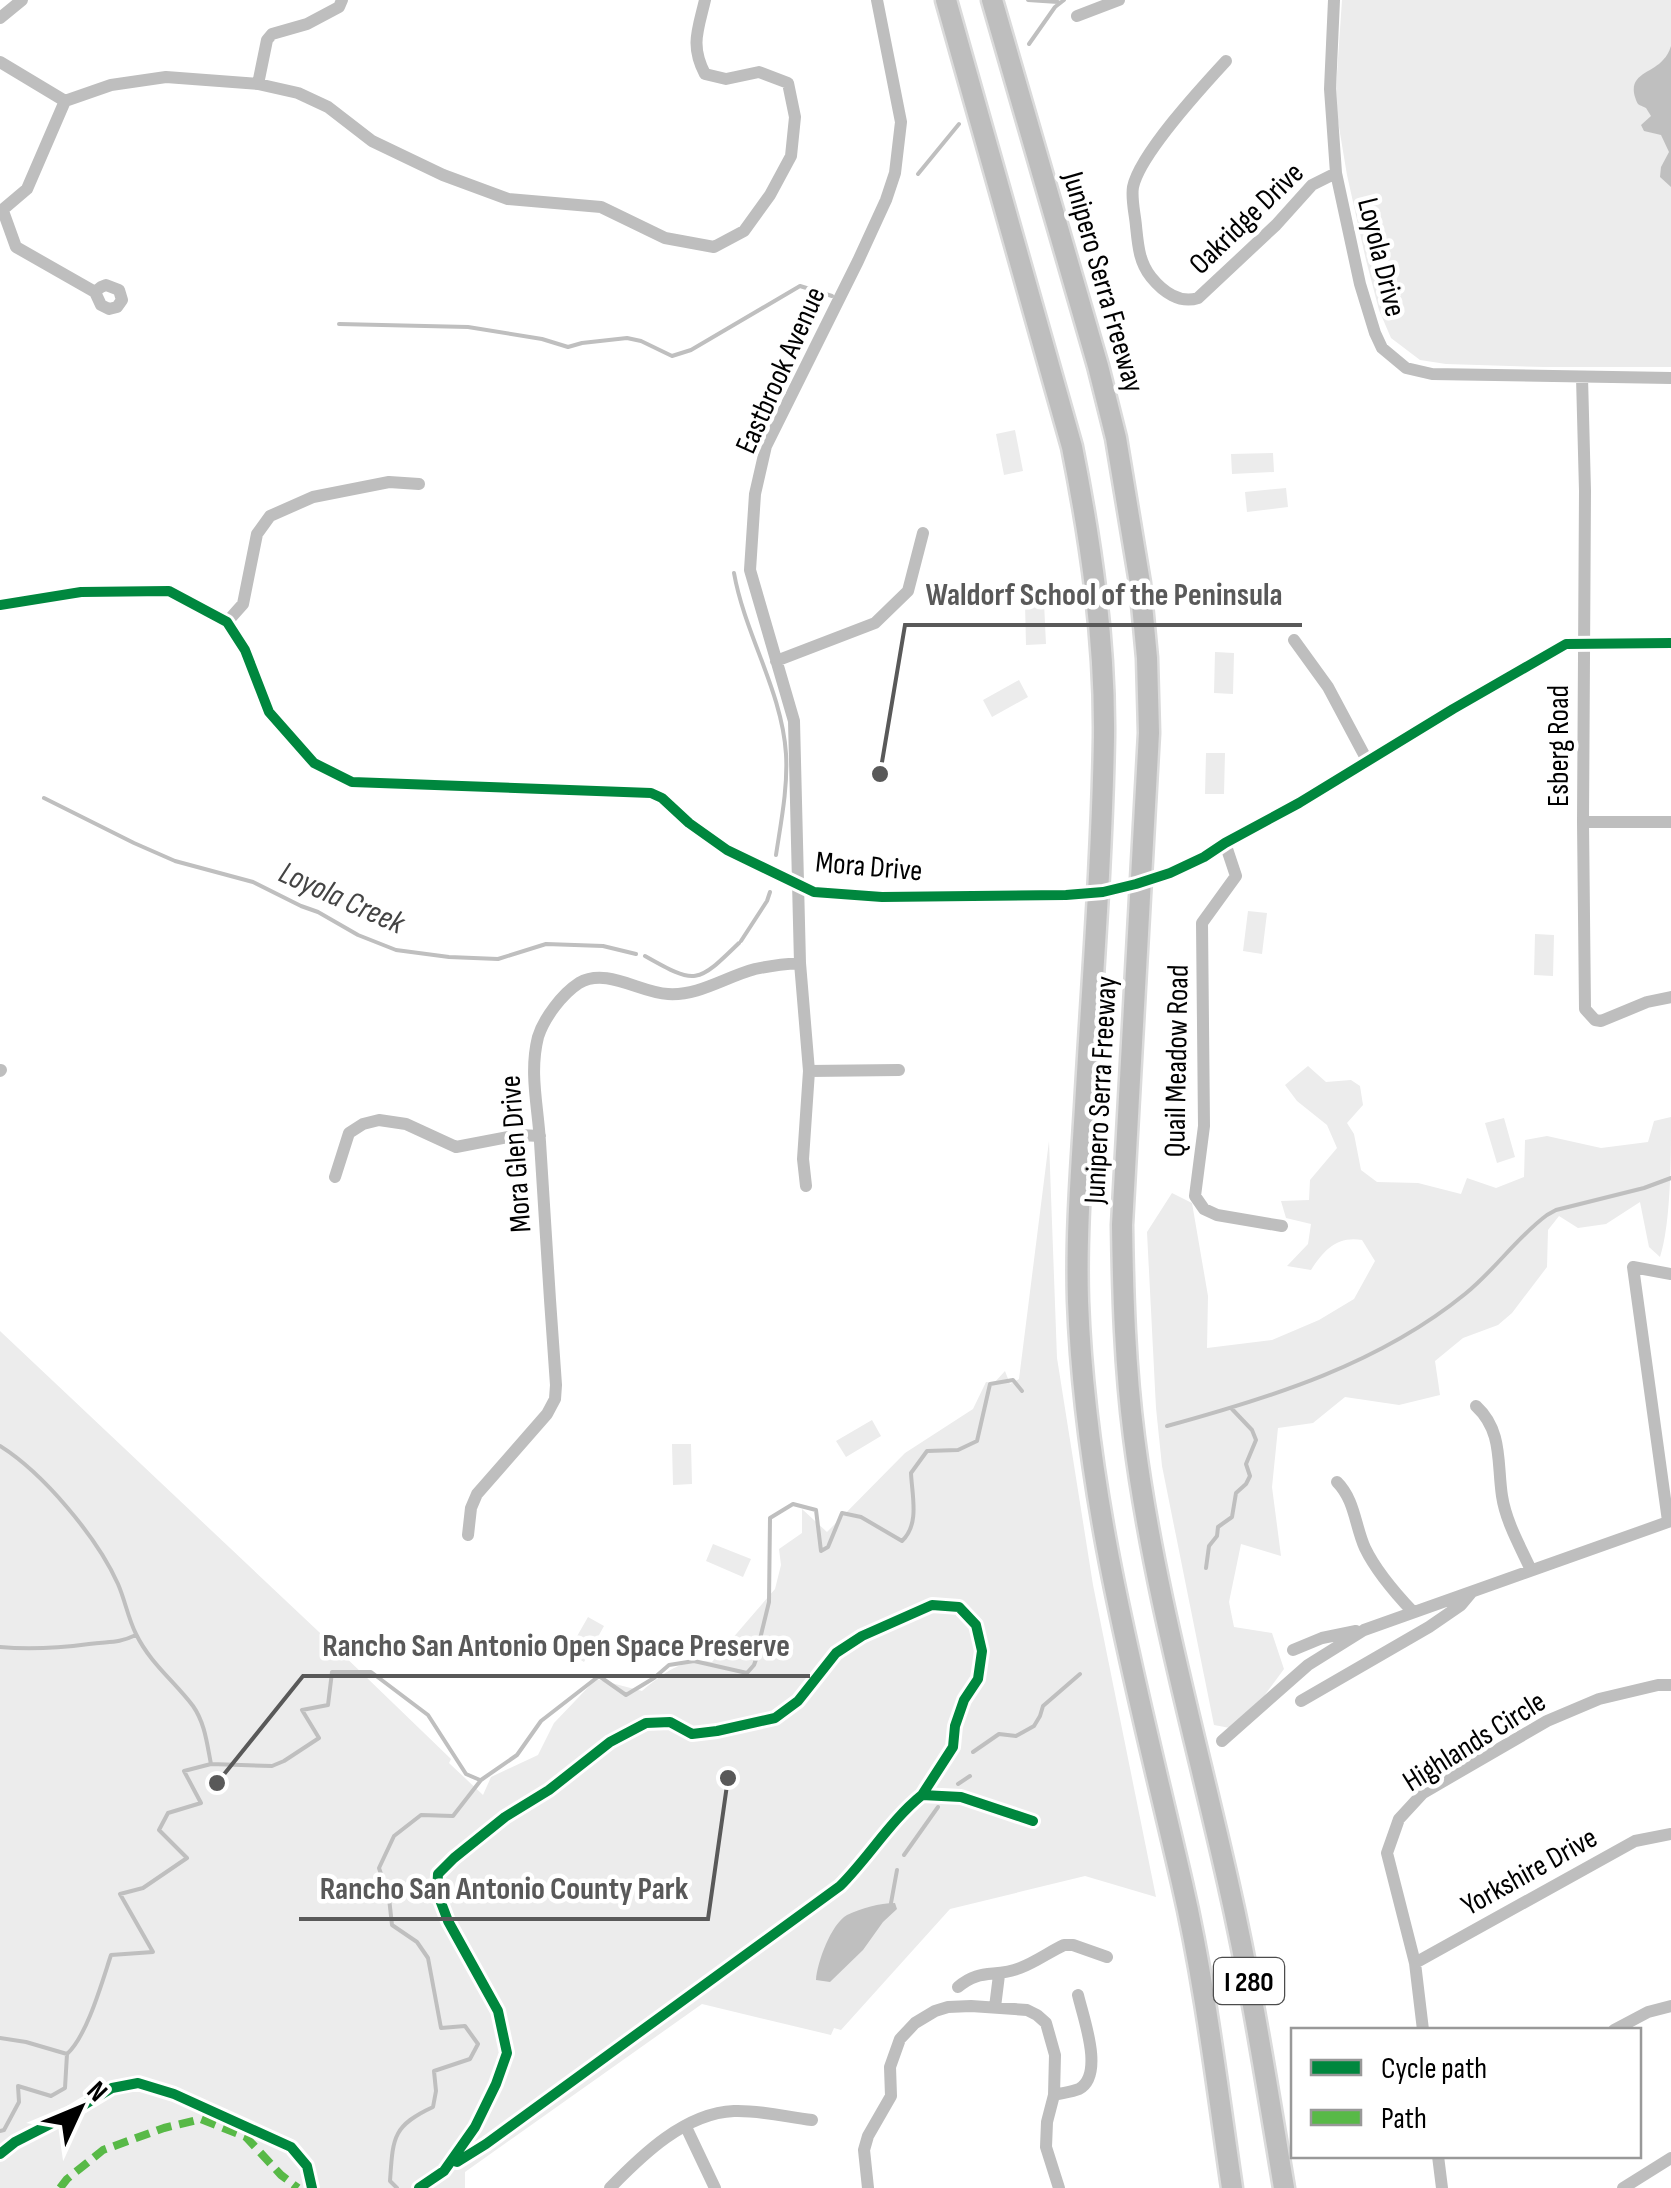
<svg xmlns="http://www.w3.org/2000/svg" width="1671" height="2188" font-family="'Sofia Sans Condensed',sans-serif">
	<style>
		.green { fill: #ececec }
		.water { fill: #bfbfbf }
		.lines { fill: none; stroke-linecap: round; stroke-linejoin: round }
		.stream { stroke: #bfbfbf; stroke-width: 4 }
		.highway-casing { stroke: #dbdbdb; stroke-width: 25 }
		.minor { stroke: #bebebe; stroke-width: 12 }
		.highway { stroke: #bebebe; stroke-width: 20 }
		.minor-bridge { stroke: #bebebe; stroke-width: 12 }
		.quiet { stroke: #58b947; stroke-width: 8; stroke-dasharray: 15 8; stroke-linecap: butt }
		.cycleway-casing { stroke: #fff; stroke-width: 16 }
		.cycleway { stroke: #00873e; stroke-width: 10 }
		.labels { text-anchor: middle; stroke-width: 9; stroke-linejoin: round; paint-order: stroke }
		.shield { fill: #fff; stroke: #4c4c4c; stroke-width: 2.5 }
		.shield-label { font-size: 28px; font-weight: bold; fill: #000 }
		.street-label { font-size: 30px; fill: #000; stroke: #fff }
		.water-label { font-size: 32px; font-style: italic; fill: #444; stroke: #fff }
		.leader { fill: none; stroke: #595959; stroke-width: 4 }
		.callout-dot { fill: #595959; stroke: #fff; stroke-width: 4 }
		.callout-label { font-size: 32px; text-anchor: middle; font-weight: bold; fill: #595959; stroke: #fff; stroke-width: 9; stroke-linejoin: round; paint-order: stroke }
	</style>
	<rect width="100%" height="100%" fill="#fff"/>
	<path class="green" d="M1342,0H1671V367H1544L1446,364L1420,360L1391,338L1379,310L1366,260L1347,175L1335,103Z
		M1015,430L1023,471L1004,475L996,434Z
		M1273,453L1274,472L1232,474L1231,454Z
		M1286,488L1288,507L1247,512L1245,492Z
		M1025,603H1044L1046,644L1026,645Z
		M1215,652L1234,653L1233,694L1214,693Z
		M1019,680L1028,697L992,717L983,700Z
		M1206,753H1225L1224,794H1205Z
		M1248,911L1267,913L1262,954L1243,951Z
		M1535,934L1554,935L1553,976L1534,975Z
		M1308,1066L1326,1082L1351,1080L1360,1086L1363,1105L1347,1123L1354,1134L1361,1170L1377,1182L1418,1183L1461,1194L1467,1178L1496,1188L1524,1177L1525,1140L1547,1136L1601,1148L1648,1142L1654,1121L1671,1117C1671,1157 1671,1224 1660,1257L1649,1247L1640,1202L1606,1224L1578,1228L1559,1216L1548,1230L1547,1267L1512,1313L1498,1325L1463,1338L1435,1361L1440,1395L1399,1405L1345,1397L1313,1423L1278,1428L1272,1487L1281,1556L1241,1544L1229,1602L1234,1627L1272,1633L1284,1669L1264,1696L1230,1728L1214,1725L1162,1466L1156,1408L1147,1232L1172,1193L1192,1203L1208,1296L1207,1348L1272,1340L1319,1320L1354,1299L1375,1261L1362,1240C1337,1236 1324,1250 1311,1270L1287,1266L1308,1244L1311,1224L1286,1218L1281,1201L1309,1200L1310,1180L1337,1148L1327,1125L1297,1101L1285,1085Z
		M1504,1118L1515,1157L1497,1163L1485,1123Z
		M1049,1141L1057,1358L1093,1585L1156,1897L1085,1876L950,1909L841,2030L834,2028L831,2035L702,2004L465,2172V2188H0V1331L336,1648L451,1759L449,1763L483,1795L491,1777L538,1755L554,1723L596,1679L642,1691C663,1674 683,1657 712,1662L775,1589L781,1565L779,1549L802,1533V1509L827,1532L905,1453L973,1409L986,1382L994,1383L1005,1371L1010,1384L1019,1379Z
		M872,1420L881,1436L846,1457L836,1441Z
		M672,1444H691L692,1484L673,1485Z
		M713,1544L751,1559L743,1577L706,1561Z
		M588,1617L604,1626L584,1662L568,1652Z"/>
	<path class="water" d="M1671,46V187L1660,177L1661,167L1669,152L1661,135L1644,131L1641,125L1651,116L1646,108C1638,104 1638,106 1635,97C1628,74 1652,73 1663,60C1667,56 1669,52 1671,46Z
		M895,1903L897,1909L883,1922L863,1950L830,1982L816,1980C817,1963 831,1924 847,1915C862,1908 879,1903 895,1903Z"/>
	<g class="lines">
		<path class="stream" d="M1028,0L1058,2
			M1029,44L1055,7L1064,0
			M918,174L959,124
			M339,324L468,327L542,339L568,347L582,343L627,338L641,341L672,356L691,350L800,286L832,296
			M734,573C745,635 782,691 786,754C788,787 781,822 776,855
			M44,798L134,843L175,861L253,882L301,906L318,912L358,935L396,950L449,957L498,959L546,944L603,946L636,954
			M741,941L767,901L770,892
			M645,956C696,985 697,984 739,943
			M1167,1426C1273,1397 1379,1364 1465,1294C1495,1270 1517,1237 1547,1215L1556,1210L1644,1188L1671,1178
			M0,1446C43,1473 97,1537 118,1584C125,1600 128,1618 136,1634C150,1663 174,1681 193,1706C205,1723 207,1744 211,1764
			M1206,1568L1209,1546L1217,1536L1218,1527L1232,1517L1236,1493L1246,1484L1250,1476L1246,1464L1256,1440L1252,1430L1232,1409
			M0,1647C31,1650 59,1648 89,1644C109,1641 117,1644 136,1635
			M973,1752L999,1734L1016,1736L1034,1726L1040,1716L1043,1706L1080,1674
			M958,1784L970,1776
			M904,1855L938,1807
			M891,1903L897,1870
			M0,2038L26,2042L67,2054
			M0,2131L4,2130L19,2102L18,2086L51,2096L65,2088L67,2054C87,2036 102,1982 111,1955L153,1952L120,1894L143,1888L187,1858L159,1830L168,1813L201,1803L184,1771L211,1764L272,1766L284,1761L319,1738L302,1710L328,1705L332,1672H371L428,1715L466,1774L480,1780
			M397,2188L390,2181C393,2138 392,2126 433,2107L436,2091L434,2071L470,2059L478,2044L465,2026L441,2028L428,1958L417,1942L392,1925L389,1898L379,1868L394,1836L421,1815L453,1816L481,1780L517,1755L541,1721L599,1676L626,1695L654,1678L669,1665L694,1661L747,1673L754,1665L759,1651V1643L769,1602L770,1518L793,1504L816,1510L821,1551L828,1547L842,1513L861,1517L902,1541C920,1524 912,1496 911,1473L927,1451L958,1450L977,1441L990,1384L1013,1380L1022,1391"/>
		<g class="highway-casing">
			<path id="highway" d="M946,0L1072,447C1091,543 1105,639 1104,737C1102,860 1092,984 1085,1107C1081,1172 1076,1236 1078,1301C1085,1500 1138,1691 1182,1883C1205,1983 1217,2086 1232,2188
				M992,0L1098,366L1116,438L1140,583L1147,658L1149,733L1122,1225C1123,1296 1125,1367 1134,1437C1153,1587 1195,1735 1228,1882C1251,1983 1267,2086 1284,2188"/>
		</g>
		<path class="minor" d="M1334,0L1330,89L1336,173L1360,284L1375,333L1382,348L1406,368L1432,374L1671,378
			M1077,16L1119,0
			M0,18L22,0
			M1226,61C1202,87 1140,154 1133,187C1131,199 1135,214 1136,226C1138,245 1139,262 1151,277C1163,292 1180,304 1198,298L1276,225L1312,185L1336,173
			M0,62L65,101
			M258,84L267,40L272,34L307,24L339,7L342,0
			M3,211L16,247L95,292L101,305L109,309L117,307L122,300L119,290L106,285L101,287L95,292
			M0,212L27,189L65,101L111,85L166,77L258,84L298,93L328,107L372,141L443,175L508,199L601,207L665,238L714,247L744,231L770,195L791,156L795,117L788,83L759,72L726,79L705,74C690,45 698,30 705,0
			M1582,377L1585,491L1583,822L1585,1009L1595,1020L1601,1021L1647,1002L1671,997
			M0,605L81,592L169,591L227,622L245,650L269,712L314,763L352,782L651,793L662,798L689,823L727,850L814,892L882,897L1066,895
			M227,622L243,604L257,534L270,516L313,497L389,482L419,484
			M1294,640L1328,687L1368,762
			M776,661L875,623L908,591L923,533
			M1583,822H1671
			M1225,843L1236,876L1202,923L1204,1126L1195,1196L1204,1209L1217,1215L1282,1226
			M1170,873L1204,857L1225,843L1299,803L1453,709L1566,644L1671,643
			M0,1071L1,1070
			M809,1071L899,1070
			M335,1177L349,1133L363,1124L379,1120L406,1124L456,1147L519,1135L540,1136
			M806,1186L803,1159L809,1071L800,963L794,721L750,570L755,494L766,446L858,261L886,200L895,173L901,122L877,0
			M1476,1406C1503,1431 1497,1463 1502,1496C1506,1522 1520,1546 1531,1570
			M1337,1482C1355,1500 1355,1526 1365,1548C1376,1571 1395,1593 1413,1612
			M1668,1521L1633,1267L1671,1274
			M468,1535L471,1508L477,1494L547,1414L555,1399L556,1385C550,1304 545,1224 540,1142C538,1106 529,1073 538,1037C544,1018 562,994 579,983C607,967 640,993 668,994C699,996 725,977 755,969C769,966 785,964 800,963
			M1293,1650L1322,1638L1356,1631
			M1301,1701L1429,1627L1461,1605L1471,1593
			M1222,1741L1308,1665L1364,1630L1671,1521
			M1415,1963L1635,1841L1671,1834
			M958,1987C980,1968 994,1978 1020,1968C1036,1962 1049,1952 1064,1945H1073L1107,1957
			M995,2007L999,1975
			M1423,2030L1415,1963L1387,1853L1399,1819L1423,1793L1547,1721L1599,1699L1658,1685H1671
			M1614,2030L1648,2012L1671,2006
			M1054,2095C1062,2093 1072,2092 1079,2089C1105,2075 1083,2017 1078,1995
			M686,2127L715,2188
			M1438,2156L1442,2188
			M610,2188C642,2155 685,2113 734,2111C760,2110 787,2117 812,2120
			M868,2188L864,2150L868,2136L891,2096L890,2067L900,2039L915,2023L935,2011L948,2007L971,2006L1027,2010L1037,2015L1046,2023L1055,2055L1054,2095L1047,2122L1046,2147L1059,2188
			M1623,2188L1671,2158"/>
		<use href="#highway" class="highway"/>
		<path class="minor-bridge" d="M1066,895C1103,892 1135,885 1170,873"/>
		<path class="quiet" d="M60,2188L67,2179L103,2150L164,2128L201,2119L246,2137L281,2175L298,2188"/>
		<g class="cycleway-casing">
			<path id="cycleway" d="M0,605L81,592L169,591L227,622L245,650L269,712L314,763L352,782L651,793L662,798L689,823L727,850L814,892L882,897L1066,895L1103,892L1136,884L1170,873L1204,857L1225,843L1299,803L1453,709L1566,644L1671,643
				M0,2154L15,2142L64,2117L112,2088L138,2083L174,2094L291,2147L307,2166L312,2188
				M457,2162L486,2144L840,1886C869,1857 890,1821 922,1795L961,1797L1033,1821
				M419,2188L444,2171L475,2127L496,2084L507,2053L498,2011L448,1921L437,1892L438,1874L454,1858L505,1817L549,1790L610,1742L646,1723L670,1722L692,1734L717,1731L775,1718L798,1701L836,1653L862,1636L932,1605L959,1607L976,1625L982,1651L978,1679L964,1700L955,1726L953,1747L922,1795"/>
		</g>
		<use href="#cycleway" class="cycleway"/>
	</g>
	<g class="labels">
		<rect class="shield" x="1214" y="1958" width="70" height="46" rx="8"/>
		<g class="shield-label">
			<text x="1249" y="1991">I 280</text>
		</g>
		<g class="street-label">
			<text transform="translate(1246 218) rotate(-44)" y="10">Oakridge Drive</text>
			<text transform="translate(1382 257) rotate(76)" y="10">Loyola Drive</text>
			<text transform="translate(1104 282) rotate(74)" y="10">Junipero Serra Freeway</text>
			<text transform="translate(780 370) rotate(-66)" y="10">Eastbrook Avenue</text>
			<text transform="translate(1558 746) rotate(-90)" y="10">Esberg Road</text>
			<text transform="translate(869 866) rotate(5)" y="10">Mora Drive</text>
			<text transform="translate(1176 1061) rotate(-89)" y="10">Quail Meadow Road</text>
			<text transform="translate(1100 1090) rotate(-87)" y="10">Junipero Serra Freeway</text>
			<text transform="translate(515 1154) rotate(-94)" y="10">Mora Glen Drive</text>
			<text transform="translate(1474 1741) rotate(-32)" y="10">Highlands Circle</text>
			<text transform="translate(1529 1871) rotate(-29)" y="10">Yorkshire Drive</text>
		</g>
		<g class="water-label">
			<text transform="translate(342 897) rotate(24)" y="11">Loyola Creek</text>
		</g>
	</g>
	<path class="leader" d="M880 774L905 625H1302M217 1783L303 1676H810M728 1778L708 1919H299"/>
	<g class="callout-dot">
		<circle cx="880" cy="774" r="10"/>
		<circle cx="217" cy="1783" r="10"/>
		<circle cx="728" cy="1778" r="10"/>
	</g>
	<g class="callout-label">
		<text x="1104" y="605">Waldorf School of the Peninsula</text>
		<text x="556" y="1656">Rancho San Antonio Open Space Preserve</text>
		<text x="504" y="1899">Rancho San Antonio County Park</text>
	</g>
	<rect x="1291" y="2028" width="350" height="130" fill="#ffffff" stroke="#999999" stroke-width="2.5"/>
	<rect x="1311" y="2060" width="50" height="15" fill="#00873e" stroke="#999999" stroke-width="2.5"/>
	<text x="1381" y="2078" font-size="30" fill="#000000">Cycle path</text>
	<rect x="1311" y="2110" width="50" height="15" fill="#58b947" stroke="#999999" stroke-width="2.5"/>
	<text x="1381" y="2128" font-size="30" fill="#000000">Path</text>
	<g transform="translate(80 2108) rotate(46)" stroke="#ffffff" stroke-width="8" paint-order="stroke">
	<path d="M0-8L18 38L0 25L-18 38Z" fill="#000000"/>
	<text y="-15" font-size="28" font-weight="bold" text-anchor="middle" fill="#000000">N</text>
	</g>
</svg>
